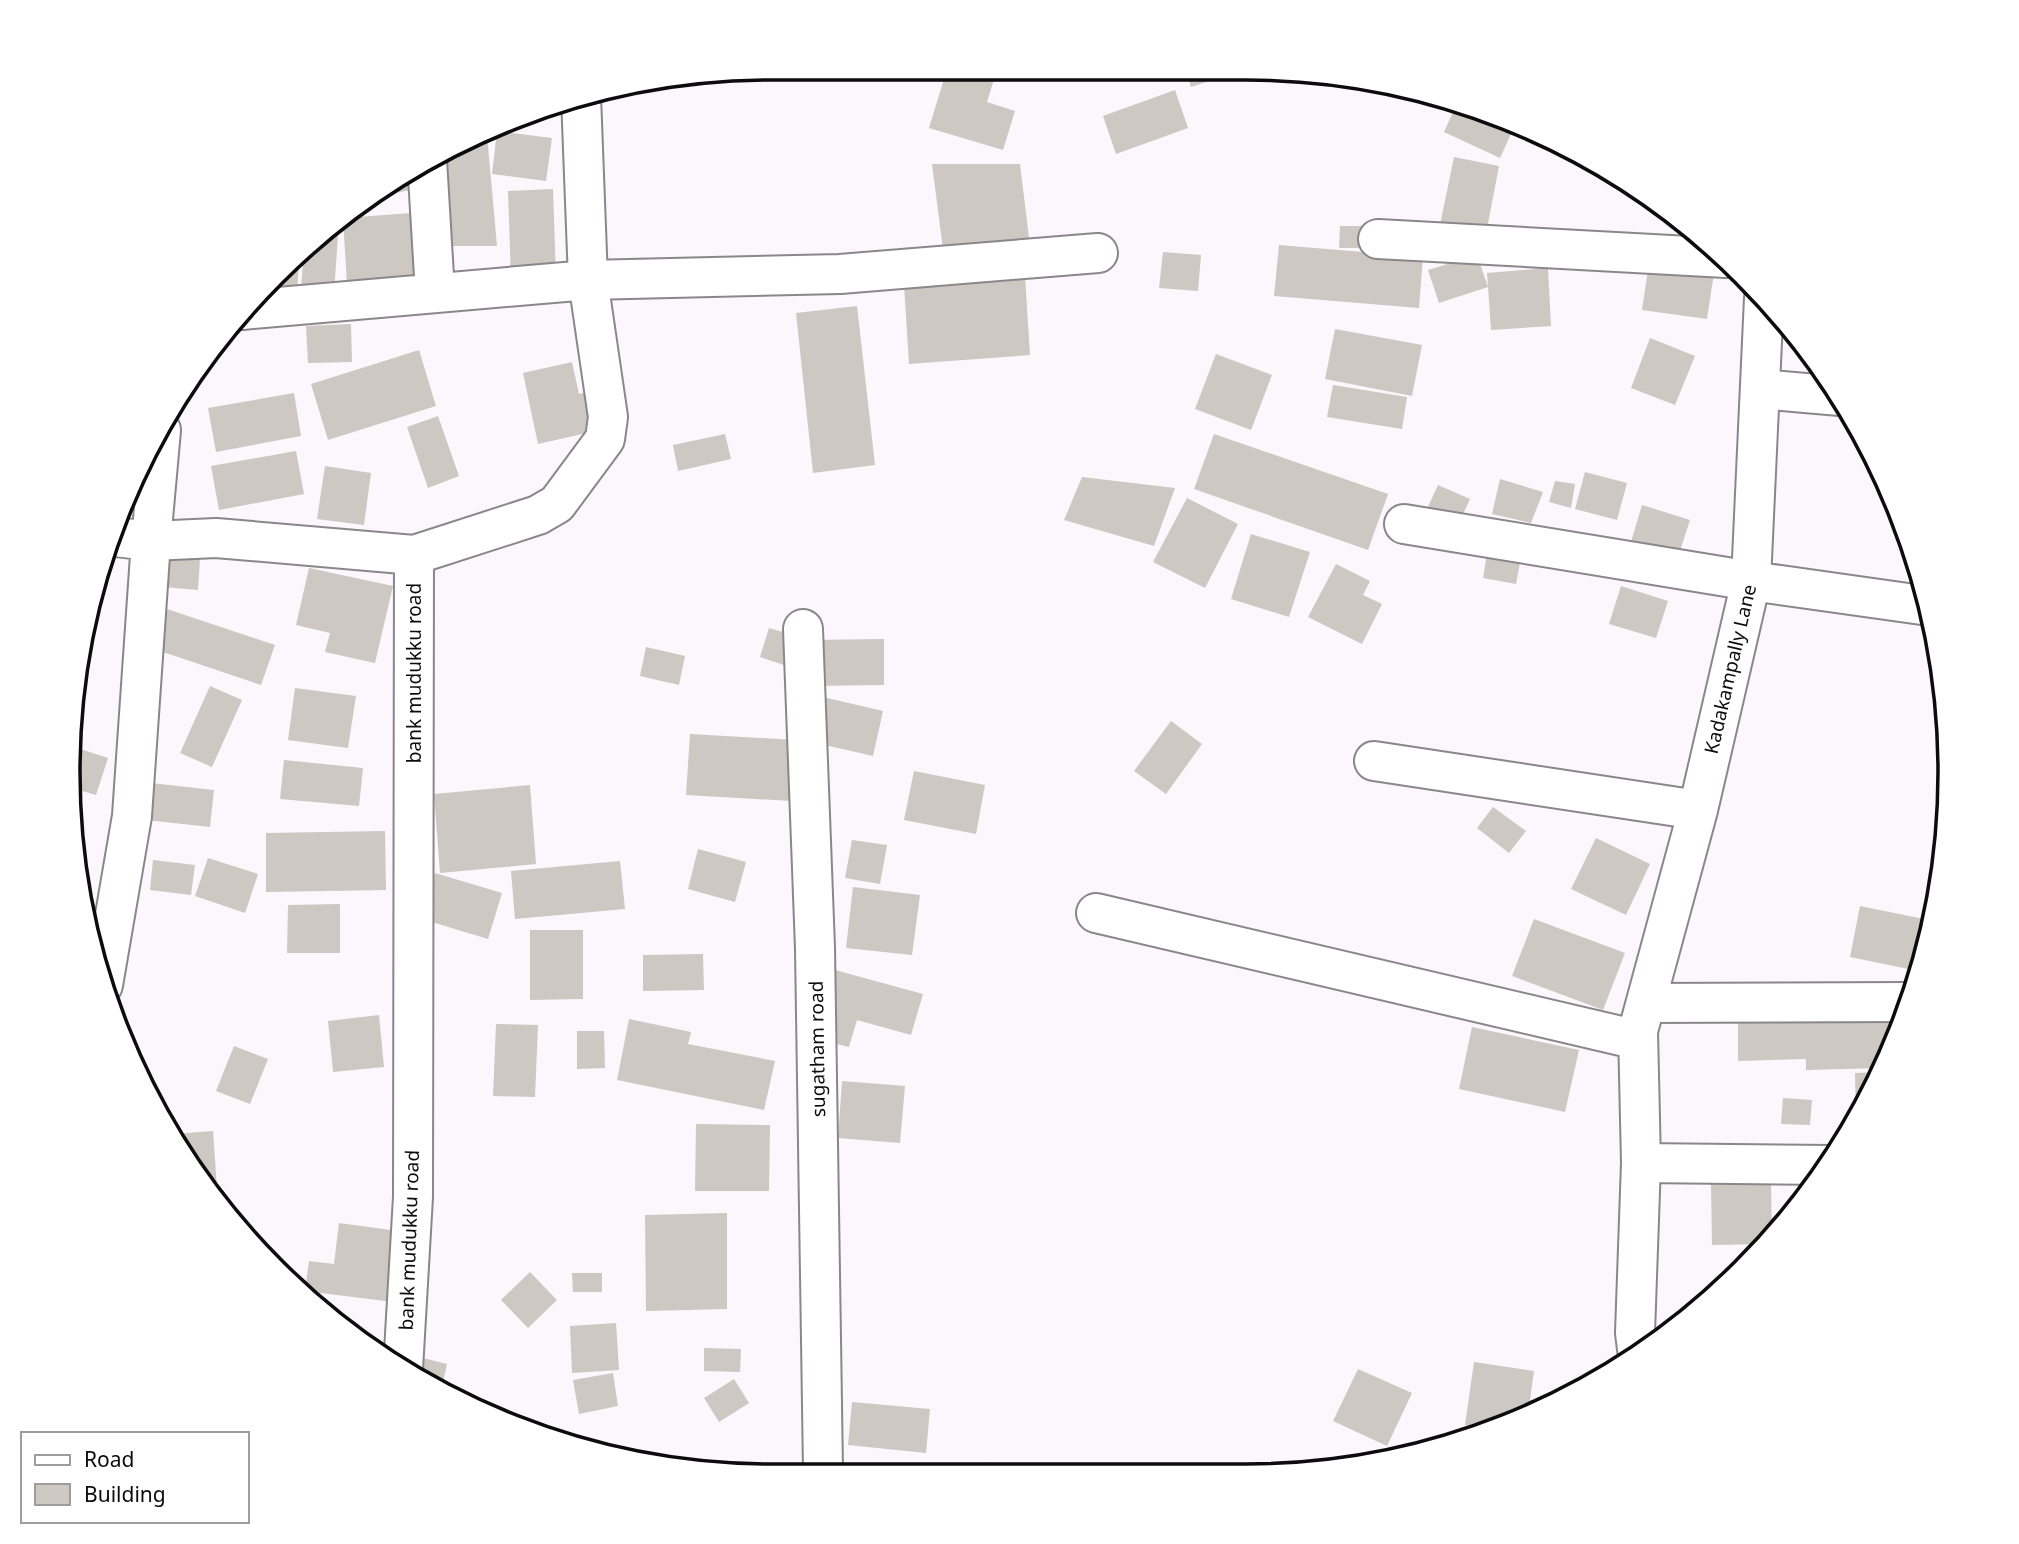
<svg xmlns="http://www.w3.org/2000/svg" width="2019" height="1544" font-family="'Noto Sans',sans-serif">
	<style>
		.building { fill: #cec8c2 }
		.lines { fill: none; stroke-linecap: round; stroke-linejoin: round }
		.minor-casing { stroke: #8b868c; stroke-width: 42 }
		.minor { stroke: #fff; stroke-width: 38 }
		.labels { text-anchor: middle; stroke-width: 5; stroke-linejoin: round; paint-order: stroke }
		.street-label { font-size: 19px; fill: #0c0b0d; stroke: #fff }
		.rim { fill: none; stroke: #0c0b0d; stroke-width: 3.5 }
	</style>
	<rect width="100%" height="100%" fill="#fcf6fd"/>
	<path class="building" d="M947,69H973L995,76L987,102L1015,111L1003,150L929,128Z
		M1185,69L1225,70L1227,75L1191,87Z
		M1229,70H1269L1268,78L1229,76Z
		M1175,90L1188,128L1116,154L1103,116Z
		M1457,103L1515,125L1500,158L1444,132Z
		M559,105L562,114L528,125L526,119Z
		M497,131L552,138L546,181L492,174Z
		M487,135L497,246H451L443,153Z
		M1454,157L1499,166L1486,234L1440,225Z
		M932,164H1020L1030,246L944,257Z
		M412,168L416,189L370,198L390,184Z
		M553,189L556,278L511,280L508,191Z
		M412,213L416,279L347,284L343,218Z
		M339,221L334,293L301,290L304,247Z
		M1340,226H1371V248H1339Z
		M1652,243L1717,253L1707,319L1642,310Z
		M1279,245L1423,257L1419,308L1274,296Z
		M300,251L297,292L269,290L270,281Z
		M1163,252L1201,255L1198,291L1159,288Z
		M1477,255L1488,287L1439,303L1428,270Z
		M1548,268L1551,326L1491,330L1487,273Z
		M1025,276L1030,355L909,364L904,285Z
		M857,306L875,465L813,473L796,313Z
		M351,324L352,362L308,363L306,326Z
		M1335,329L1422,345L1412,396L1325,379Z
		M1650,338L1695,356L1675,405L1631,388Z
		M419,350L436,406L328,440L311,384Z
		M1216,354L1272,375L1251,430L1195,409Z
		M572,362L579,394L592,391L600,430L538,444L523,373Z
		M1333,385L1407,397L1402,429L1327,417Z
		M294,393L301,436L216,452L208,408Z
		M438,416L459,476L428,488L407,427Z
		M725,434L731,459L678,471L673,445Z
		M1214,434L1388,494L1368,550L1194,489Z
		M296,451L304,494L219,510L211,466Z
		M325,466L371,473L364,525L317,519Z
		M1585,472L1627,483L1617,520L1575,509Z
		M1082,477L1175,488L1154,546L1064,520Z
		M1500,479L1543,492L1531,523L1492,514Z
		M1555,481L1575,484L1571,508L1549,502Z
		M1438,485L1470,499L1459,523L1427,509Z
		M1187,498L1238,524L1205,588L1153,562Z
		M1642,505L1690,520L1678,557L1631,542Z
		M1251,534L1310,552L1289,617L1231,599Z
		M1488,547L1522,552L1516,584L1483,578Z
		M166,556L200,559L198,590L163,587Z
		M1336,564L1370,581L1363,595L1382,604L1362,644L1308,617Z
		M309,568L393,586L375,663L325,652L330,633L296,625Z
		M1621,586L1668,601L1656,638L1609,624Z
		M167,609L275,645L261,685L154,649Z
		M769,628L796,636L787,666L760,657Z
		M884,639V685L811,686V640Z
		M646,647L685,656L679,685L640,676Z
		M210,686L242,700L212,767L180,753Z
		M295,688L356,696L348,748L288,740Z
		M814,695L883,711L873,756L803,740Z
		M1171,721L1202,744L1166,794L1134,771Z
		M690,734L796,740L792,801L686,795Z
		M74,747L108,758L96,795L72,788Z
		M284,760L363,768L359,806L280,799Z
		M914,771L985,785L976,834L904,820Z
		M142,782L214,790L210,827L137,819Z
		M530,785L536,864L440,873L434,794Z
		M1493,807L1526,831L1509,853L1477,828Z
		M385,831L386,890L266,892V833Z
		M1596,838L1650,864L1626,915L1571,889Z
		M852,840L887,845L880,884L845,878Z
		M698,849L746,862L735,902L688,889Z
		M208,858L258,874L245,913L195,896Z
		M153,860L195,865L191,895L150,890Z
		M620,861L625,909L515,919L511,871Z
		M435,873L502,893L488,939L422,919Z
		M853,887L920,895L912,955L846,948Z
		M340,904V953H287L288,905Z
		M1860,906L1934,921L1918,971L1850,957Z
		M1534,919L1625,953L1603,1010L1512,976Z
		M530,930H583V999L530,1000Z
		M703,954L704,990L643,991V955Z
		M835,970L923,994L911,1035L857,1020L849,1047L809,1037L824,1014Z
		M1907,1008L1897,1041L1883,1068L1806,1070V1059L1738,1061V1012Z
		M379,1015L384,1067L333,1072L328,1021Z
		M629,1019L691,1032L688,1044L775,1061L764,1110L617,1080Z
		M496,1024L538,1025L535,1097L493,1096Z
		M1472,1027L1579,1050L1565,1112L1459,1089Z
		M577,1031H604L605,1068L577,1069Z
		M234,1046L268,1059L250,1104L216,1091Z
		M1881,1072L1860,1111L1856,1118L1855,1073Z
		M842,1081L905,1086L900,1143L838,1138Z
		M1783,1098L1812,1100L1810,1125L1781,1124Z
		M696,1124L770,1125L769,1191H695Z
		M213,1131L217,1188L209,1189L187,1163L173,1134Z
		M1771,1183L1772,1237L1766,1244L1712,1245L1711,1184Z
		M727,1213V1309L646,1311L645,1215Z
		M339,1223L406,1232L401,1303L305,1291L309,1261L334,1264Z
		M530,1272L557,1300L528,1328L501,1300Z
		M572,1273H602V1292H573Z
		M616,1323L619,1370L572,1373L570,1326Z
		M704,1348L741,1349L740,1372L704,1371Z
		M415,1356L447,1364L441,1391L420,1381L410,1375Z
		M1474,1362L1534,1371L1530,1400L1552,1403L1516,1422L1491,1429L1465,1425Z
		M1358,1369L1412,1393L1387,1446L1333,1421Z
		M613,1373L618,1406L579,1414L573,1380Z
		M734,1379L749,1403L719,1422L704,1398Z
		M852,1402L930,1409L926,1453L848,1445Z
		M992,1462L995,1470H976Z"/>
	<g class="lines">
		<g class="minor-casing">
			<path id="minor" d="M427,160L435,293
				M1378,239L1726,258
				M242,310L588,280L840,274L1098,253
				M1760,389L1840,396
				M1404,524L1751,581L1929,606
				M115,537L151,541L216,538L414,555
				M803,629L815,948L823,1470
				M1374,761L1698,810
				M1096,913L1638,1040
				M103,985L132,816L151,541L161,430
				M1646,1003L1909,1002
				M1641,1163L1831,1165
				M1638,1357L1635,1333L1641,1163L1638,1031L1698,810L1751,581L1764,298
				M403,1369L413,1197L414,555L538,515L557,504L605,439L608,417L588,280L581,96"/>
		</g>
		<use href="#minor" class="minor"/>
	</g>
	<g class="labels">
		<g class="street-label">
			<text transform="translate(1730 669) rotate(-77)" y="7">Kadakampally Lane</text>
			<text transform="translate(414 673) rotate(-90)" y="7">bank mudukku road</text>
			<text transform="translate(817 1049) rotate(-91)" y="7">sugatham road</text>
			<text transform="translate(409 1240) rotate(-88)" y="7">bank mudukku road</text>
		</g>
	</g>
	<path d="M0 0H2019V1544H0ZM772 80H1246A692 692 0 0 1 1938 772V772A692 692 0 0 1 1246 1464H772A692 692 0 0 1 80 772V772A692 692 0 0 1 772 80Z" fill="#fff" fill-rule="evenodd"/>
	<path class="rim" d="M772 80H1246A692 692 0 0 1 1938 772V772A692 692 0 0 1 1246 1464H772A692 692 0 0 1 80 772V772A692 692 0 0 1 772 80Z"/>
	<rect x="21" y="1432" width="228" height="91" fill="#ffffff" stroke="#9e9d9e" stroke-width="2"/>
	<rect x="35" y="1455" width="35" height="10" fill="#ffffff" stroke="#9e9d9e" stroke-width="2"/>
	<text x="84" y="1467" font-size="21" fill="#0c0b0d">Road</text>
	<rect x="35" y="1484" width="35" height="21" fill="#cec8c2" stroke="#9e9d9e" stroke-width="2"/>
	<text x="84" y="1502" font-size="21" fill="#0c0b0d">Building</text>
</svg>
